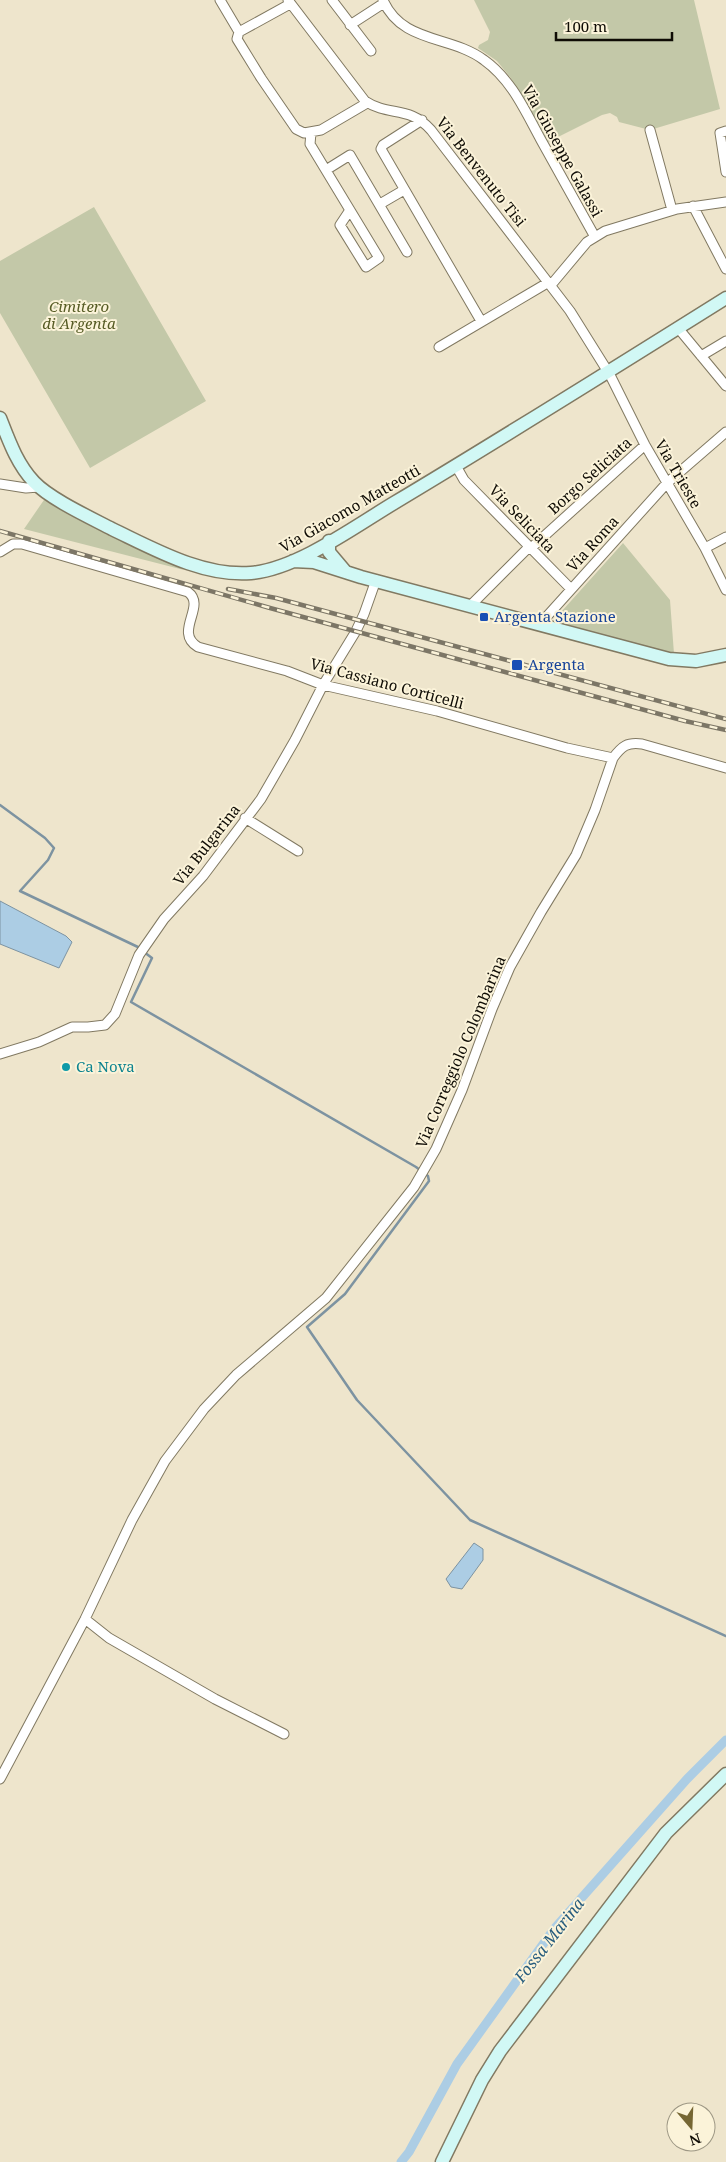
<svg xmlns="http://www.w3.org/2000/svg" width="726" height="2162" font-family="'Noto Serif',serif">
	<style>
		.green { fill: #c3c8a8 }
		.water { fill: #accde4; stroke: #7d93a1 }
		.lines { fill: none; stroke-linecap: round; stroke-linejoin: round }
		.stream { stroke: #7d93a1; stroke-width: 2.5 }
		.canal { stroke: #accde4; stroke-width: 9 }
		.street-casing { stroke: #817962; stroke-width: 11 }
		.secondary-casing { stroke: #817962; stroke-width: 15 }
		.street { stroke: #fff; stroke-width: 9 }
		.secondary { stroke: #d1f8f5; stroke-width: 12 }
		.rail-casing { stroke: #7c7666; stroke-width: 4.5 }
		.rail { stroke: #fbf3d9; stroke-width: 2.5; stroke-dasharray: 8; stroke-linecap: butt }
		.transit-dot { fill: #1a4fb4; stroke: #fbf3d9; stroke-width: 2 }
		.culture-dot { fill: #0f9aa8; stroke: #fbf3d9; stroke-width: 2 }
		.labels { text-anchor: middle; stroke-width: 4; stroke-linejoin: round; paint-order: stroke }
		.street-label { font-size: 15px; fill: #0f0c05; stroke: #fbf3d9 }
		.park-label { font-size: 15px; font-style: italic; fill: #575c25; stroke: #fbf3d9 }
		.transit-label { font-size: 15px; fill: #164399; stroke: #fbf3d9; text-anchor: start }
		.culture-label { font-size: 15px; fill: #0d838f; stroke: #fbf3d9; text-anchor: start }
		.water-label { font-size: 16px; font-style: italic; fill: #285d7e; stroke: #fbf3d9 }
	</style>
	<rect width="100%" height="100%" fill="#eee5cc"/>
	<path class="green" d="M474,0H694L720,109L650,130L619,122L617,117L610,113L602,115L548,142L510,77L497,61L478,48L479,45L488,40L490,32Z
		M94,207L206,401L90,468L0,313V261Z
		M46,497L184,570L24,529Z
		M623,543L670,600L674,654L553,621Z"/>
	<path class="water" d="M0,901L66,936L72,942L59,968L0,944Z
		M474,1543L483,1549V1560L462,1589L451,1587L446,1579Z"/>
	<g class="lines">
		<path class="stream" d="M0,805L45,838L54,848L48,860L20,891L140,948
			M144,952L152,958L131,1002L416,1167L428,1176L429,1181L345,1294L307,1327L357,1400L470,1520L726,1636"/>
		<path class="canal" d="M401,2162L409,2152L457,2064L554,1929L687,1779L726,1740"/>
		<g class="street-casing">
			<path id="street" d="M220,0L239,32
				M288,0L365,101C389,117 409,105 431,130L570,311L610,375L645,445L705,548L726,590
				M332,0L371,51
				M383,0C402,44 451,35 484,60C512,80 525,111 541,140C559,172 577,205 595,237
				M290,4L239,32L237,39L261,78L296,129L304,133L321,130L367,103
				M350,25L384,3
				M422,120L383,145L381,149L481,321
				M650,130L672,210
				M726,131L720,133L726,172
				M311,133L310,144L379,258L366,267L340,225L350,210
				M326,170L350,155L407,252
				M380,204L404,190
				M693,206L726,269
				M551,285L587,242L605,231L677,209L726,202
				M678,328L726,386
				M439,347L549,282
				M701,356L726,341
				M456,466L464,480L571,589
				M0,484L26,488L39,487
				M531,548L645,445
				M705,548L726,537
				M0,552L13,544H22L188,592C207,606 173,632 198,647L287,671L323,685L437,711L567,748L613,758
				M471,605L529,547
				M540,624L667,483L726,432
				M245,818L298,851
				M0,1054L39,1042L72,1027H88L105,1025L115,1014L139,955L164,919L203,876L261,799L295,740L323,685L356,631L364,614L376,580
				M85,1619L109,1638L215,1699L284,1734
				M0,1779L85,1619L132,1520L165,1461L204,1409L236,1375L326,1298L414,1187L436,1149L462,1090L492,1009L510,967L541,912L576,855L595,810L613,758C622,746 627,742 642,744L726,768"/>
		</g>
		<g class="secondary-casing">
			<path id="secondary" d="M0,418C9,441 17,464 34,482C50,499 91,518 112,529C154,549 203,577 251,573C297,569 354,527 394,503C506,436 616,367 726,298
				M329,541V552L345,571
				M293,561L314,562L361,577L669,659L696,661L726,655
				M442,2162L482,2080L500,2051L666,1833L726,1774"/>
		</g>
		<use href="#street" class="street"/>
		<use href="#secondary" class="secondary"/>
		<g class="rail-casing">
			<path id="rail" d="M0,531L270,608L685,721L726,730
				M228,589L276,598L726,719"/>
		</g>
		<use href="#rail" class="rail"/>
	</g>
	<g class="transit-dot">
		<rect x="479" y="612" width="10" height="10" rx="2.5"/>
		<rect x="511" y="659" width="12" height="12" rx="2.5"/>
	</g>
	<circle class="culture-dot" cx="66" cy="1067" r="5"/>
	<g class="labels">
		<g class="street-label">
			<text transform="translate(562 151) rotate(61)" y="5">Via Giuseppe Galassi</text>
			<text transform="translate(481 172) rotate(52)" y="5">Via Benvenuto Tisi</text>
			<text transform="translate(678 474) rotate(60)" y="5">Via Trieste</text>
			<text transform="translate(590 476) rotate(-42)" y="5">Borgo Seliciata</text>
			<text transform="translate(350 509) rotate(-30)" y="5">Via Giacomo Matteotti</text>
			<text transform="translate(522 519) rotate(46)" y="5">Via Seliciata</text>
			<text transform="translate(593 544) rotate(-48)" y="5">Via Roma</text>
			<text transform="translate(387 684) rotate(15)" y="5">Via Cassiano Corticelli</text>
			<text transform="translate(207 845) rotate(-52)" y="5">Via Bulgarina</text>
			<text transform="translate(461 1052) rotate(-67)" y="5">Via Correggiolo Colombarina</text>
		</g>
		<g class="park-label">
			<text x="79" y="312">Cimitero<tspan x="79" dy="17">di Argenta</tspan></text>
		</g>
		<g class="transit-label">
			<text x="494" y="622">Argenta Stazione</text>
			<text x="528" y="670">Argenta</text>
		</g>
		<g class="culture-label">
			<text x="76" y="1072">Ca Nova</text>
		</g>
		<g class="water-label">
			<text transform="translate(549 1940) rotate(-52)" y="6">Fossa Marina</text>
		</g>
	</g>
	<g transform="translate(691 2127) rotate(161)"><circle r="24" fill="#fbf3d9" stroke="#9d9784"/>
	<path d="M0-4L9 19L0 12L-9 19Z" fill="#756633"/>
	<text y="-8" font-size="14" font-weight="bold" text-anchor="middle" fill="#0f0c05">N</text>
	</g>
	<path d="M556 32v8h116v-8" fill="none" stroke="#0f0c05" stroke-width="2.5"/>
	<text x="564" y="32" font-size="15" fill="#0f0c05" stroke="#fbf3d9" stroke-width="4" paint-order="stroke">100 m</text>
</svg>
